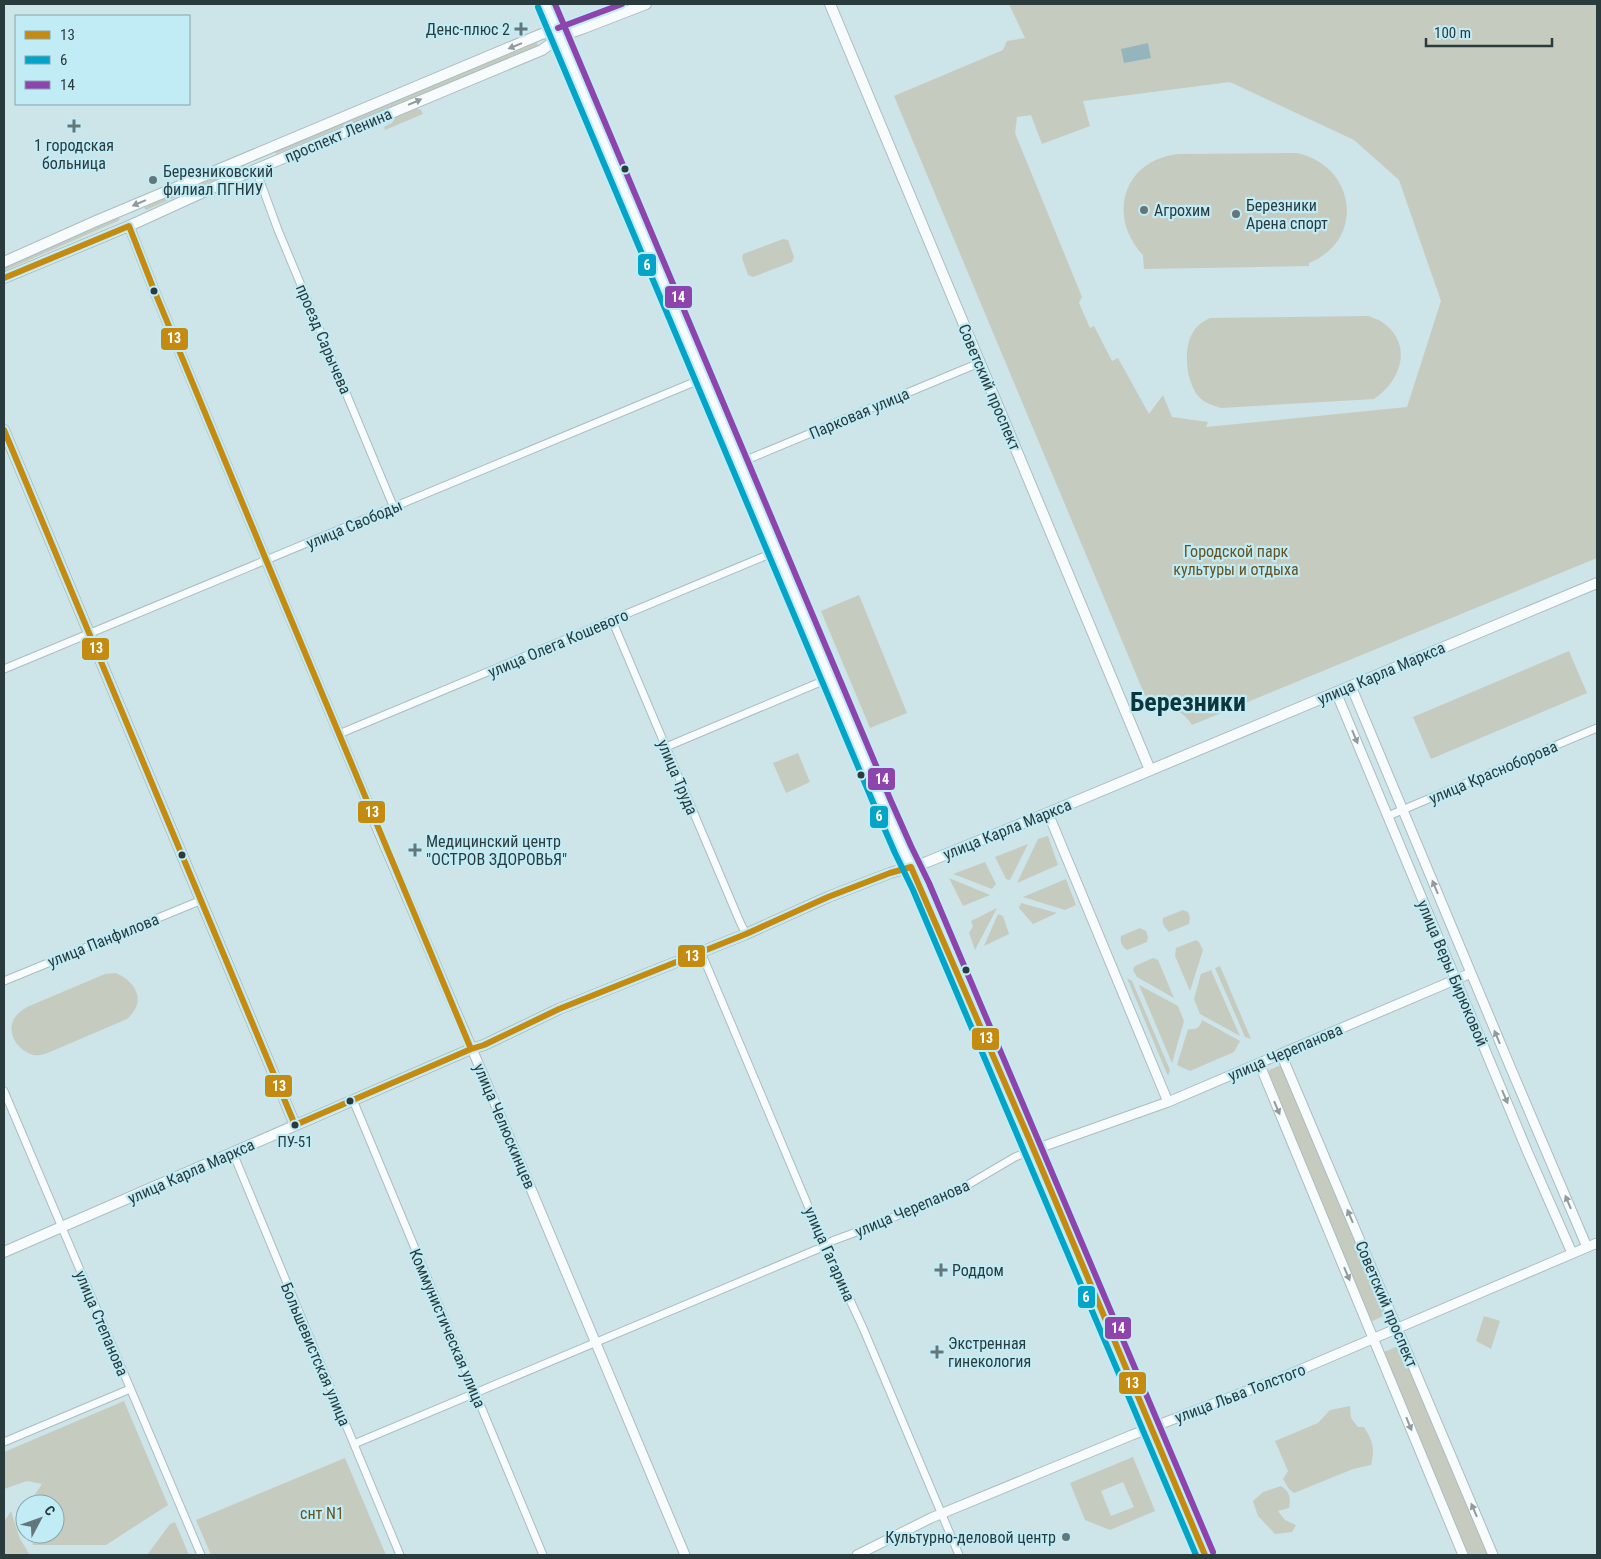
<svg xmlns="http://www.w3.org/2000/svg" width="1601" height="1559" font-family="'Roboto Condensed',sans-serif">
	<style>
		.green { fill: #c6cbbf; fill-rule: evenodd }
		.water { fill: #94b5bc }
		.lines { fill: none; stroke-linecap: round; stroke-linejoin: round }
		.minor-casing { stroke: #abbdc1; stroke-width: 9 }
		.tertiary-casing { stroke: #abbdc1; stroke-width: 11 }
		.secondary-casing { stroke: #abbdc1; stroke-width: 12 }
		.minor { stroke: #f8fbfc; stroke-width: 7 }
		.tertiary { stroke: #f8fbfc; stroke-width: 9 }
		.secondary { stroke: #f8fbfc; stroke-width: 10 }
		.bus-1-casing { stroke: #c1ecf5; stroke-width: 10 }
		.bus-2-casing { stroke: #c1ecf5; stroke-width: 10 }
		.bus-3-casing { stroke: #c1ecf5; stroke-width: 10 }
		.bus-1 { stroke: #c48b10; stroke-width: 6 }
		.bus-2 { stroke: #02a4c7; stroke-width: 6 }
		.bus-3 { stroke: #8e44ad; stroke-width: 6 }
		.oneway { fill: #919b9d }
		.poi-dot { fill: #63767a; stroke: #c1ecf5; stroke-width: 2 }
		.bus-dot { fill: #2a3b3e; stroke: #c1ecf5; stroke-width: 2 }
		.labels { text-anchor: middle; stroke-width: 4.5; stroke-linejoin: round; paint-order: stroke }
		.bus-label { font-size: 15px; fill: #2a3b3e; stroke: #c1ecf5 }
		.poi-label { font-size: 16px; fill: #2a3b3e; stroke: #c1ecf5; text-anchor: start }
		.street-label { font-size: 16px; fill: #2a3b3e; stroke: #c1ecf5 }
		.park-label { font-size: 16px; fill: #655321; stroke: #c1ecf5 }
		.town-label { font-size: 26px; font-weight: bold; fill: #0c353c; stroke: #c1ecf5 }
		.line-badge { stroke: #c1ecf5; stroke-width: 2 }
		.badge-label { font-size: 14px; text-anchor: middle; font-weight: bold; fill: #fff }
	</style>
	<rect width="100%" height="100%" fill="#cde4e9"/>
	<path class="green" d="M1009,4H1597V558L1192,725C1183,710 1167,704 1151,710L894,96L1003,50L1007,41L1025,38ZM1230,82L1354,140L1399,180L1441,301L1407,407L1206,427L1208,422L1172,417L1163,395L1149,414L1118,358L1112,361L1094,326L1090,328L1079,303L1082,297L1015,133L1017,117L1031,115L1042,144L1090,126L1083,101Z
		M537,42L538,46L276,154L275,151Z
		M415,107L421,110L423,114L385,130L384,127L392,123L396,115Z
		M1297,153C1356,166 1366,240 1309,263V266L1144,269L1143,255C1106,216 1124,159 1179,154Z
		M242,165H245V167L146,210L144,207Z
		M118,218L120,219L118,221L4,271V267Z
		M783,239L788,240L794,257L792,262L753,277L748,275L742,258L743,254Z
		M1368,316C1372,318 1378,319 1382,322C1414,344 1401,381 1374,399L1221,408C1213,405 1206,404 1200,398C1186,384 1183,350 1192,334C1196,326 1202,322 1210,318Z
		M859,595L907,713L870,728L821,611Z
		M1569,651L1587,693L1431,759L1413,717Z
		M798,753L810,782L786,793L773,763Z
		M1048,836L1058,865L1017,883L1038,839Z
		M1028,844L1010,880L1006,879L995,857Z
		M985,862L996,884L992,889L953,874Z
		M949,878L990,895L963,906Z
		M1066,879L1076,905L1065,910L1023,897Z
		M1021,903L1057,913L1033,924L1019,908Z
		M997,908L975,950L969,933L973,926L971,921Z
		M1183,910L1188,912L1190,918L1189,924L1169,932C1164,927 1162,924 1163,918Z
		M998,914L1003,916L1009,934L984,946Z
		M1140,928L1146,931L1148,937L1147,942L1127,950C1122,946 1120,943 1121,936Z
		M1196,940L1199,942L1203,950L1190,991L1175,956L1176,948Z
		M1153,958L1158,960L1174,998L1137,977L1133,970L1135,966Z
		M1220,966L1251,1039L1245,1037L1215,968Z
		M1211,970L1240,1036L1200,1014L1194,999L1201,974Z
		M116,973C138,983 146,1002 127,1019L50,1052C45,1054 40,1056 34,1055C20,1052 7,1036 13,1021C15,1015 21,1011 27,1007L105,974Z
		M1127,978L1132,981L1170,1070L1168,1076Z
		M1139,985L1178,1006L1184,1021L1172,1063Z
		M1202,1020L1240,1041L1234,1052L1190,1071L1177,1065L1188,1029C1196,1030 1200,1028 1202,1020Z
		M1283,1064L1388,1314L1370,1322L1265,1072Z
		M1484,1316L1500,1321L1491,1349L1476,1341Z
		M1401,1345L1488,1555H1468L1384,1352Z
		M124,1401L168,1505L106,1545H33L30,1534H55V1504H28L42,1484L27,1481L4,1489V1452Z
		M1350,1406L1351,1418L1358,1427H1364C1373,1441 1375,1449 1371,1465L1353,1469L1294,1493L1289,1489L1283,1479L1288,1471L1275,1441L1318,1423L1330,1410Z
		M1133,1457L1155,1511L1110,1530L1085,1520L1070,1483ZM1123,1482L1134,1507L1111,1516L1101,1491Z
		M345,1458L386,1555H211L196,1520Z
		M1281,1486C1290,1492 1291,1498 1289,1508L1278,1511L1285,1520L1296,1525L1292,1532L1275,1534L1258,1516L1253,1501L1263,1492Z
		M11,1511L20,1539L30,1555H4V1522Z
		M175,1522L189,1555H147L170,1524Z"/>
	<path class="water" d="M1148,43L1151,58L1124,63L1121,49Z"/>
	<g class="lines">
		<g class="minor-casing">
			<path id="minor" d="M256,170L278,230L394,508
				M739,463L979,363
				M612,620L740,922L746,934
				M4,669L704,378
				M339,734L777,551
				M666,747L830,678
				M1388,816L1597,728
				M701,952L825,1246L863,1328L959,1555
				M4,981L202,900
				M4,1091L201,1555
				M353,1100L543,1555
				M233,1153L400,1555
				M4,1442L130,1389
				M354,1444L825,1246L832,1241L870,1227L959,1190L1015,1157L1033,1150"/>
		</g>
		<g class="tertiary-casing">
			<path id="tertiary" d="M129,226L154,290L264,555L367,801L375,823L481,1070L685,1555
				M1351,686L1512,1071L1587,1247
				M1336,692L1528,1153L1572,1253
				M1048,813L1168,1102
				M1281,1054L1493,1555
				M1259,1063L1463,1555
				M1033,1150L1168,1102L1471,973
				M857,1555L931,1518L1132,1435L1281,1378L1597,1243"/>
		</g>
		<g class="secondary-casing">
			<path id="secondary" d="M546,4L883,804L903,850L921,886L1205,1555
				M830,4L1150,770
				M4,262L96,221L544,33L561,36
				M4,278L129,226L221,184L542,50L561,36L584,28L646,4
				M4,430L295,1125
				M4,1252L471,1049L484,1045L559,1009L746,934L828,897L890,873L927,862L1048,813L1597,583"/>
		</g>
		<use href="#minor" class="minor"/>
		<use href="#tertiary" class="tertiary"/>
		<use href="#secondary" class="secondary"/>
		<g class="bus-1-casing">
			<path id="bus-1" d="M4,278L129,226L154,290L264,555L471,1049
				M4,430L295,1125L471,1049L484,1045L559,1009L746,934L828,897L890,873L911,867
				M911,867L1030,1141L1205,1555"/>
		</g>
		<g class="bus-2-casing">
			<path id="bus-2" d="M538,7L875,807L895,853L913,890L1196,1555"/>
		</g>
		<g class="bus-3-casing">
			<path id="bus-3" d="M555,4L891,801L911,846L929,883L1213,1552
				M558,28L622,4"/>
		</g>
		<use href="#bus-1" class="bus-1"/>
		<use href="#bus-2" class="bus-2"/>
		<use href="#bus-3" class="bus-3"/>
	</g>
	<defs><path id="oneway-solid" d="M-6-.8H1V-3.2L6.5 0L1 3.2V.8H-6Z" transform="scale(1.25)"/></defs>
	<g class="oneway">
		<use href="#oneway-solid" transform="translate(515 46) rotate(158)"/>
		<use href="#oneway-solid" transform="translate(415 102) rotate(-23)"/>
		<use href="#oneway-solid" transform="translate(139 203) rotate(157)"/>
		<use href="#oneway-solid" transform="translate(1355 737) rotate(67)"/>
		<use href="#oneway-solid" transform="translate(1435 887) rotate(-113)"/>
		<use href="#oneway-solid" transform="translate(1497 1037) rotate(-113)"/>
		<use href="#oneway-solid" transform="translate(1505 1097) rotate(67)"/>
		<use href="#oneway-solid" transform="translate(1277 1108) rotate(67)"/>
		<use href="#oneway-solid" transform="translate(1568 1202) rotate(-113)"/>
		<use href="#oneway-solid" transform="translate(1350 1216) rotate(-113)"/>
		<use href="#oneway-solid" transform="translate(1347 1274) rotate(67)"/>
		<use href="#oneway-solid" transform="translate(1409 1424) rotate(68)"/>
		<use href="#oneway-solid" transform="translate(1474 1510) rotate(-113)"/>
	</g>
	<g class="poi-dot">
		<path d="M518.5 21.5h5v5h5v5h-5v5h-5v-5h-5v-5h5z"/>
		<path d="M71.5 118.5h5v5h5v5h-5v5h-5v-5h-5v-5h5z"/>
		<circle cx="153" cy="180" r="5"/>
		<circle cx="1144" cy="210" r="5"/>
		<circle cx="1236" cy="214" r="5"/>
		<path d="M412.5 842.5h5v5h5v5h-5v5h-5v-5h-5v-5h5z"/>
		<path d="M938.5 1262.5h5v5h5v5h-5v5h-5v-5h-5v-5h5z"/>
		<path d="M934.5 1344.5h5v5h5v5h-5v5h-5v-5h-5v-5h5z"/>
		<circle cx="1066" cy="1537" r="5"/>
	</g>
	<g class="bus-dot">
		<circle cx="625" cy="169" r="4.5"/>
		<circle cx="154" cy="291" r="4.5"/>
		<circle cx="861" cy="775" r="4.5"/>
		<circle cx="182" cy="855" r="4.5"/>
		<circle cx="966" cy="970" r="4.5"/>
		<circle cx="350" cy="1101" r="4.5"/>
		<circle cx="295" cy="1125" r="4.5"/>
	</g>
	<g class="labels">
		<g class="bus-label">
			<text x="295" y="1147">ПУ-51</text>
		</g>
		<g class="poi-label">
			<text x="510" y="35" text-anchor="end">Денс-плюс 2</text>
			<text x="74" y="151" text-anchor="middle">1 городская<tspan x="74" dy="18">больница</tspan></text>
			<text x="163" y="177">Березниковский<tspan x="163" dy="18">филиал ПГНИУ</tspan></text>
			<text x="1246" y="211">Березники<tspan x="1246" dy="18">Арена спорт</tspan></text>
			<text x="1154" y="216">Агрохим</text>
			<text x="426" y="847">Медицинский центр<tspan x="426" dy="18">"ОСТРОВ ЗДОРОВЬЯ"</tspan></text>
			<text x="952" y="1276">Роддом</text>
			<text x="948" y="1349">Экстренная<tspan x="948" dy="18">гинекология</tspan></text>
			<text x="1056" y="1543" text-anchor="end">Культурно-деловой центр</text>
		</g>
		<g class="street-label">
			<text transform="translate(338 135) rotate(-23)" y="6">проспект Ленина</text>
			<text transform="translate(324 339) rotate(67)" y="6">проезд Сарычева</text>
			<text transform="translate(990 387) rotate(67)" y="6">Советский проспект</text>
			<text transform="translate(859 413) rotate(-23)" y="6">Парковая улица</text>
			<text transform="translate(354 524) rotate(-23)" y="6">улица Свободы</text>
			<text transform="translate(558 643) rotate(-23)" y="6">улица Олега Кошевого</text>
			<text transform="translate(1381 673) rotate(-23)" y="6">улица Карла Маркса</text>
			<text transform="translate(1493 772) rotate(-23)" y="6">улица Красноборова</text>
			<text transform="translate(678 777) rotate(67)" y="6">улица Труда</text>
			<text transform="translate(1007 829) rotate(-22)" y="6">улица Карла Маркса</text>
			<text transform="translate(103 940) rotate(-22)" y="6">улица Панфилова</text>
			<text transform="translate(1453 973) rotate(67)" y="6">улица Веры Бирюковой</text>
			<text transform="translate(1285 1052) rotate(-23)" y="6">улица Черепанова</text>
			<text transform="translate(505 1126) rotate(67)" y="6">улица Челюскинцев</text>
			<text transform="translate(191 1171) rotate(-24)" y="6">улица Карла Маркса</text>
			<text transform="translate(912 1208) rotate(-23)" y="6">улица Черепанова</text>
			<text transform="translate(830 1254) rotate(66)" y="6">улица Гагарина</text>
			<text transform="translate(1387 1304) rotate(67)" y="6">Советский проспект</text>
			<text transform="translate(102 1323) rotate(67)" y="6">улица Степанова</text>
			<text transform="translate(448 1328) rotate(67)" y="6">Коммунистическая улица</text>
			<text transform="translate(316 1354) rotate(67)" y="6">Большевистская улица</text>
			<text transform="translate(1240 1393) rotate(-21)" y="6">улица Льва Толстого</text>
		</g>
		<g class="park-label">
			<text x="1236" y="557">Городской парк<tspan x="1236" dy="18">культуры и отдыха</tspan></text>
			<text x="322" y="1519">снт N1</text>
		</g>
		<g class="town-label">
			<text x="1188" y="711">Березники</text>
		</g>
	</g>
	<g class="line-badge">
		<rect x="637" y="253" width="20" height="24" rx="5" fill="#02a4c7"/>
		<rect x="664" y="285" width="29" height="24" rx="5" fill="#8e44ad"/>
		<rect x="160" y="327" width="29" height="24" rx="5" fill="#c48b10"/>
		<rect x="81" y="637" width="29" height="24" rx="5" fill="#c48b10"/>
		<rect x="867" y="767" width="29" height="24" rx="5" fill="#8e44ad"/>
		<rect x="357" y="800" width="29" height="24" rx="5" fill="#c48b10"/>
		<rect x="869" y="805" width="20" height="24" rx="5" fill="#02a4c7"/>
		<rect x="677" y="944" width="29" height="24" rx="5" fill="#c48b10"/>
		<rect x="971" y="1027" width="29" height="24" rx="5" fill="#c48b10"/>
		<rect x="264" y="1074" width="29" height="24" rx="5" fill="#c48b10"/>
		<rect x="1077" y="1285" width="19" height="24" rx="5" fill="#02a4c7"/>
		<rect x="1104" y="1316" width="28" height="24" rx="5" fill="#8e44ad"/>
		<rect x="1118" y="1371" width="29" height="24" rx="5" fill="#c48b10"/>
	</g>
	<g class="badge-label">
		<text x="647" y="270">6</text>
		<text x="678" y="302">14</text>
		<text x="174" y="343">13</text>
		<text x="96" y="653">13</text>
		<text x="882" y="784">14</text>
		<text x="372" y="817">13</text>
		<text x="879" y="821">6</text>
		<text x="692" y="961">13</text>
		<text x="986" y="1043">13</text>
		<text x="279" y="1091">13</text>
		<text x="1086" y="1302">6</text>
		<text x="1118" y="1333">14</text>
		<text x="1132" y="1388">13</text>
	</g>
	<rect width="1601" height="1559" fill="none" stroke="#2a3b3e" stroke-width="10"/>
	<rect x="15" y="15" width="175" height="90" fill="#c1ecf5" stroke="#85a5ac"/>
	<rect x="25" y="31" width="25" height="8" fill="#c48b10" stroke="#85a5ac"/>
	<text x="60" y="40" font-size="15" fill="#2a3b3e">13</text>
	<rect x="25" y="56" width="25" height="8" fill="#02a4c7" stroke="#85a5ac"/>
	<text x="60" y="65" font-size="15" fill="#2a3b3e">6</text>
	<rect x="25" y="81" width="25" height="8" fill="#8e44ad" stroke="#85a5ac"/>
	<text x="60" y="90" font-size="15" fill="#2a3b3e">14</text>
	<g transform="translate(40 1519) rotate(49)"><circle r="24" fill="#c1ecf5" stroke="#85a5ac"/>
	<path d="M0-4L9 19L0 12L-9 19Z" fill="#63767a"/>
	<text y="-8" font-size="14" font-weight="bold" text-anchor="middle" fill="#2a3b3e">С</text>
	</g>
	<path d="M1426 38v8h126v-8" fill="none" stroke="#2a3b3e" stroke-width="2.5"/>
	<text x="1434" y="38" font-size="15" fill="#2a3b3e" stroke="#c1ecf5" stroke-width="4" paint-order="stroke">100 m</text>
</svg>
